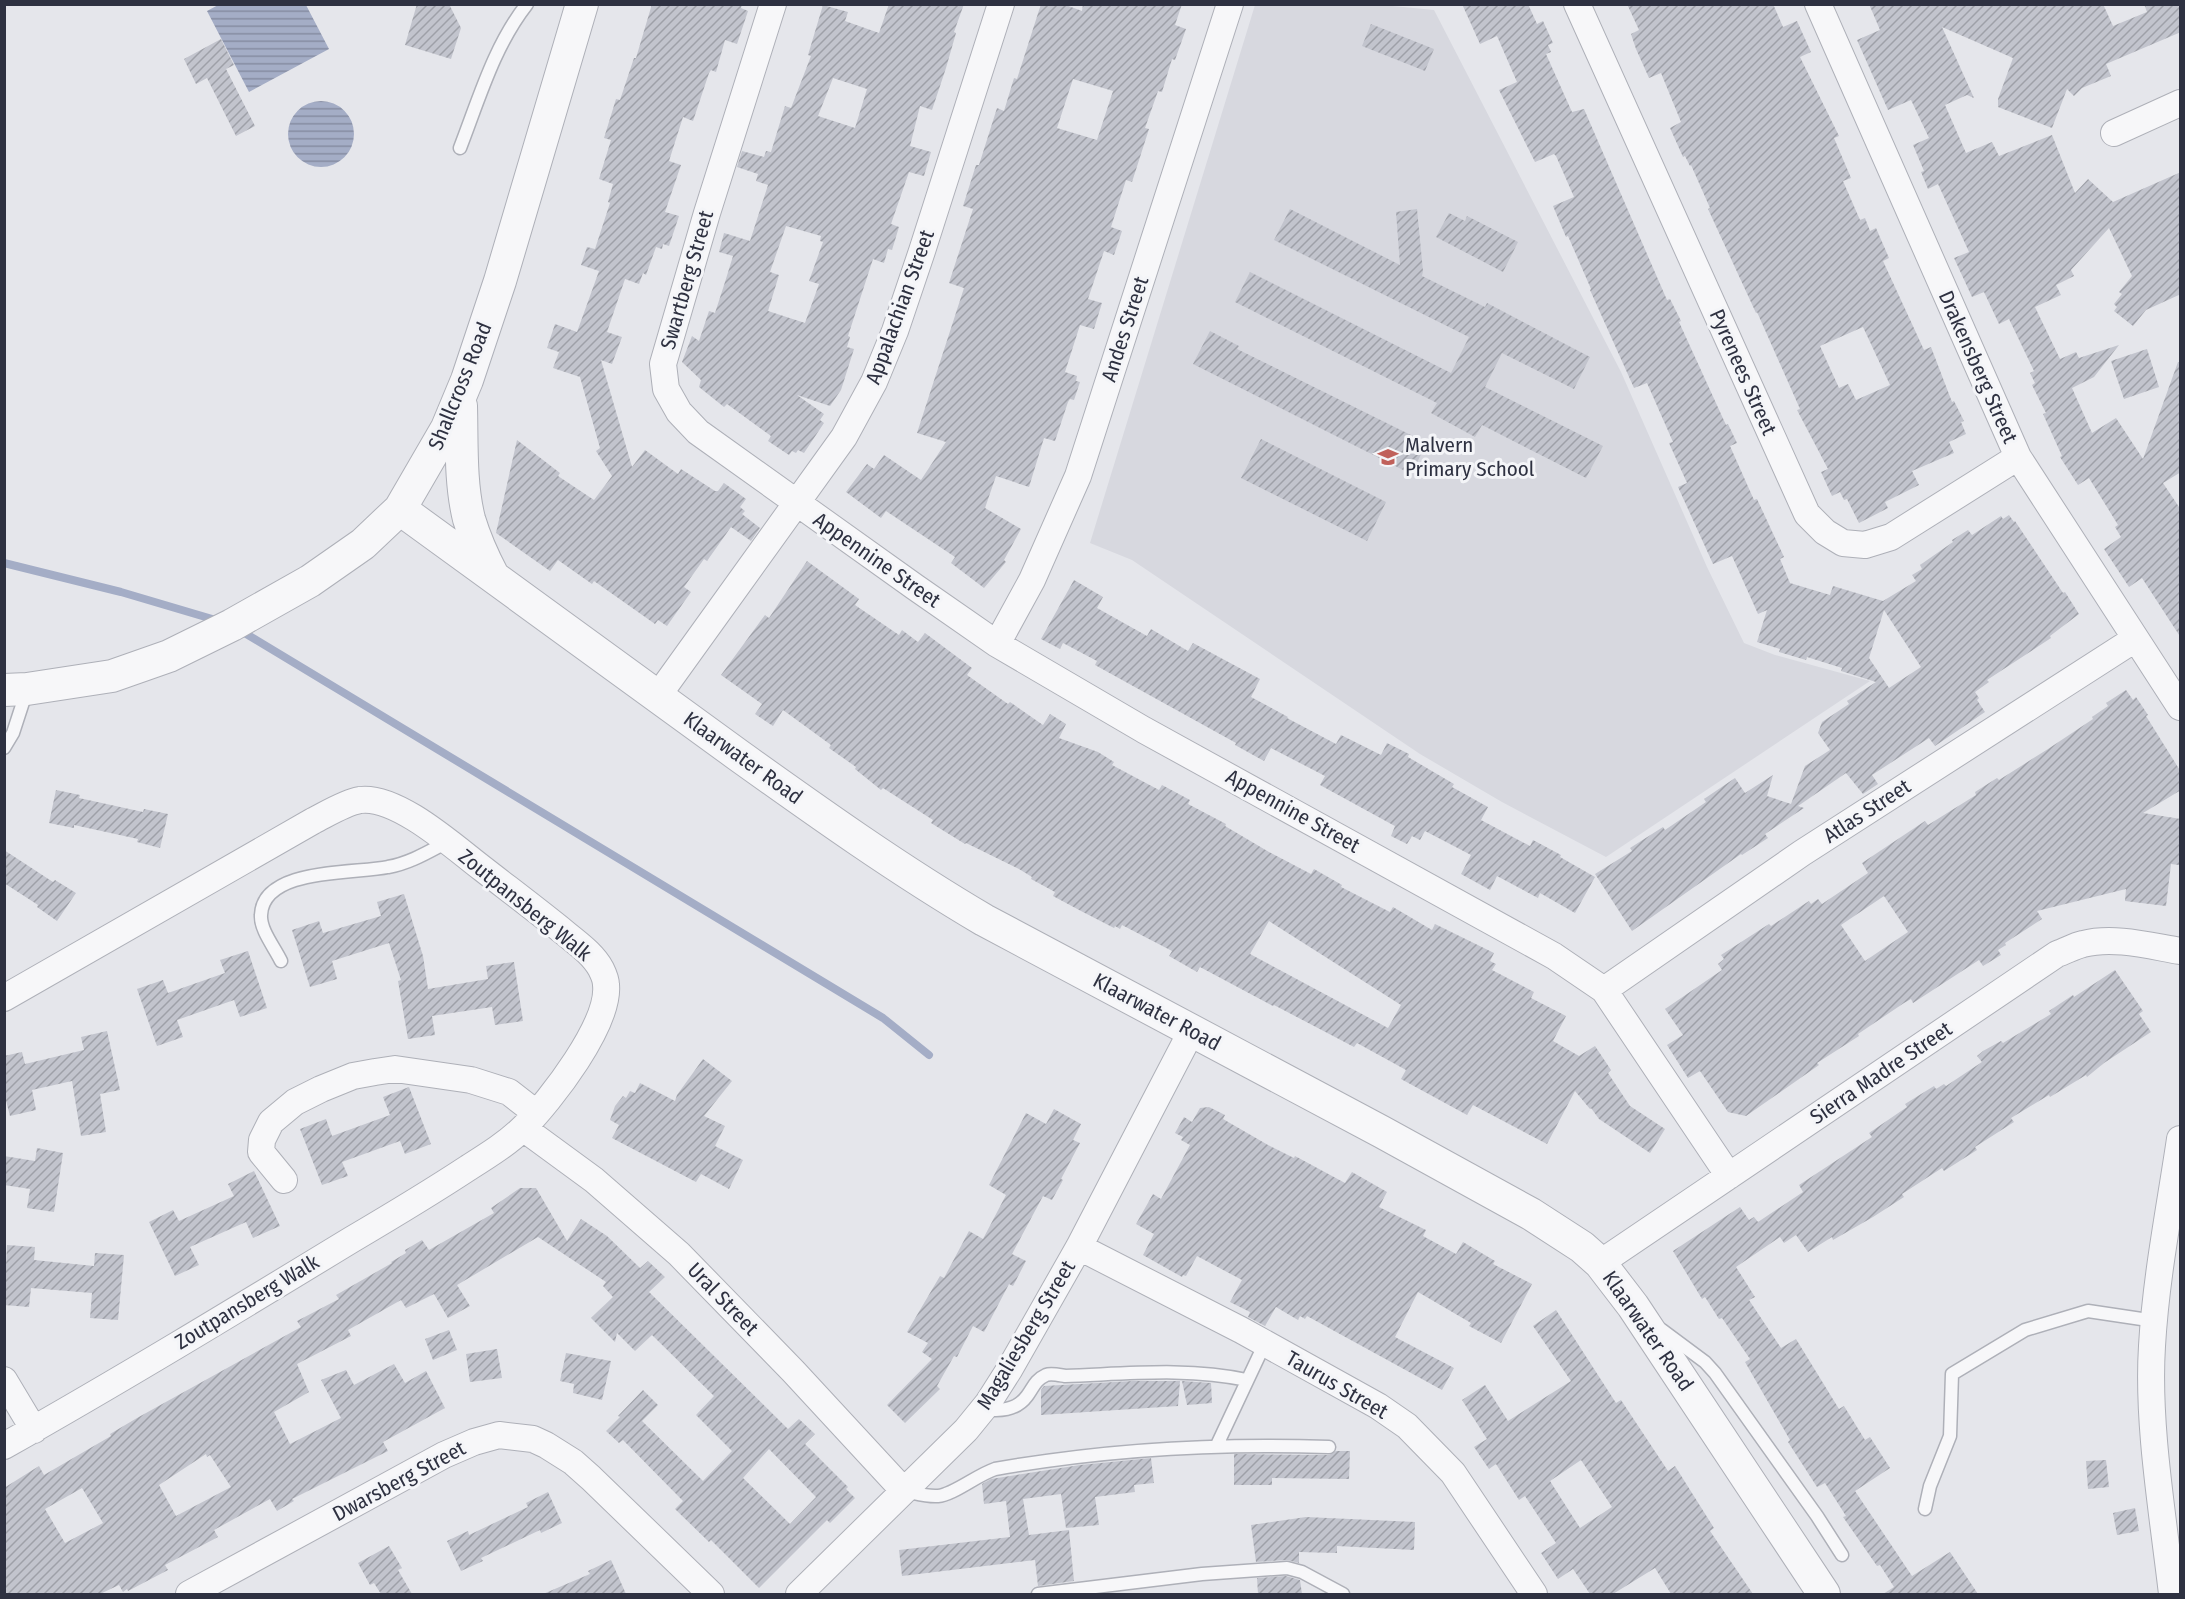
<svg xmlns="http://www.w3.org/2000/svg" width="2185" height="1599" font-family="'Fira Sans Condensed',sans-serif">
	<style>
		.built { fill: #d7d8df }
		.water { fill: url(#water-rules) }
		.lines { fill: none; stroke-linecap: round; stroke-linejoin: round }
		.stream { stroke: #a4adc6; stroke-width: 8 }
		.building { fill: url(#building-hatch); fill-rule: evenodd }
		.service-casing { stroke: #aeb0b8; stroke-width: 15 }
		.minor-casing { stroke: #aeb0b8; stroke-width: 28 }
		.tertiary-casing { stroke: #aeb0b8; stroke-width: 34 }
		.service { stroke: #f7f7f9; stroke-width: 12 }
		.minor { stroke: #f7f7f9; stroke-width: 26 }
		.tertiary { stroke: #f7f7f9; stroke-width: 32 }
		.labels { text-anchor: middle; stroke-width: 6; stroke-linejoin: round; paint-order: stroke }
		.street-label { font-size: 21px; fill: #2e3141; stroke: #f4f5f8 }
		.poi-label { font-size: 21px; fill: #2e3141; stroke: #f4f5f8; text-anchor: start }
	</style>
	<defs>
		<pattern id="water-rules" width="6" height="5" patternUnits="userSpaceOnUse" patternTransform="scale(1.5)"><rect width="6" height="5" fill="#a4adc6"/><path d="M0 2.5h6" fill="none" stroke="#868da2"/></pattern>
		<pattern id="building-hatch" width="6" height="6" patternUnits="userSpaceOnUse" patternTransform="scale(1.5)"><rect width="6" height="6" fill="#c2c4cd"/><path d="M-1 1l2-2M0 6l6-6M5 7l2-2" fill="none" stroke="#9ea0a8"/></pattern>
	</defs>
	<rect width="100%" height="100%" fill="#e5e6eb"/>
	<path class="built" d="M1372,4L1434,10L1621,372L1707,567L1744,643L1775,655L1870,681L1606,857L1502,802L1420,754L1132,560L1090,543L1255,5Z"/>
	<path class="water" d="M220,4L306,5L329,49L249,92L207,11Z
		M288 134a33 33 0 1 1 66 0a33 33 0 1 1-66 0Z"/>
	<g class="lines">
		<path class="stream" d="M4,563L121,592L219,621
			M238,629L883,1018L929,1055"/>
	</g>
	<path class="building" d="M417,4H449L461,28L451,59L405,45Z
		M652,4H742L741,8L748,11L737,44L725,40L716,72L711,70L709,73L693,121L683,117L669,161L681,165L665,212L679,216L669,246L663,244L662,249L656,247L646,275L643,273L639,284L625,279L607,332L622,337L612,364L601,360L632,467L645,450L678,474L681,469L715,491H718L724,483L746,499L740,507L745,511L742,514L760,528L751,541L731,527L707,561L704,559L684,587L691,592L667,626L658,620L655,624L594,581L592,584L558,560L550,571L496,533L517,440L560,473L558,476L594,500L612,476L596,451L600,448L580,377L553,368L559,352L547,348L555,324L577,332L599,271L581,265L587,247L595,249L610,203L608,202L613,184L599,179L611,140L604,138L616,99L620,100L634,58H636Z
		M889,4H964L954,32L956,33L946,68L932,110L920,106L910,146L931,152L924,176L909,172L891,224L899,227L892,250L888,249L884,263L873,259L848,336L850,337L847,347L854,349L841,390L830,406L797,395L824,414L820,420L824,423L804,453L798,450L796,453L792,451L789,455L768,441L771,436L727,404L724,407L699,387L701,380L682,362L692,336L699,341L709,311L715,313L725,282L733,256L719,252L724,233L750,241L768,185L756,181L758,174L737,167L742,151L764,157L766,151L771,152L785,106L791,108L811,56L808,55L823,5L848,12L845,21L879,33ZM833,78L867,89L855,128L818,116ZM786,226L821,236L820,241L823,242L809,281L819,284L805,323L768,311L779,275L770,272Z
		M1041,4H1063L1082,11L1083,4H1182L1175,25L1186,29L1175,60L1172,59L1162,92L1158,91L1145,128L1149,129L1132,182L1126,180L1111,227L1122,231L1114,255L1104,251L1088,299L1102,303L1094,329L1080,325L1065,372L1077,376L1076,381L1080,382L1074,400L1070,399L1068,402L1055,441L1044,438L1029,487L996,476L985,508L1021,529L1004,560L1006,562L984,588L951,563L955,557L886,511L881,518L846,492L867,464L874,469L884,455L921,480L946,442L917,433L964,288L949,283L973,209L963,206L976,165H979L997,108L1004,111L1014,78L1017,79ZM1073,79L1113,91L1097,140L1057,128Z
		M1462,4H1528L1537,24L1543,21L1553,43L1548,45L1551,52L1546,54L1572,112L1584,109L1667,300L1670,299L1681,321L1679,322L1726,425L1728,424L1737,443L1730,446L1754,500L1757,499L1784,557L1780,559L1790,583L1830,595L1833,586L1883,601L1916,581L1912,575L1922,569L1920,565L1953,542L1952,540L1968,530L1972,535L2001,516L2003,519L2009,515L2014,522L2015,521L2063,593L2065,592L2079,614L2050,636L2051,638L1987,680L1989,682L1975,692L1979,698L1977,700L1985,712L1935,746L1929,738L1872,775L1878,784L1863,794L1846,773L1798,806L1804,808L1765,834L1768,838L1742,855L1741,854L1632,931L1595,874L1632,851L1630,848L1663,827L1665,830L1706,802L1704,799L1735,778L1745,793L1773,775L1767,796L1791,804L1805,766L1830,750L1818,733L1822,722L1849,704L1847,701L1876,682L1841,671L1842,668L1807,657L1806,660L1779,652L1780,649L1757,642L1767,610L1758,614L1732,556L1713,564L1678,487L1687,483L1669,443L1673,442L1647,383L1634,388L1590,290L1591,289L1568,236L1566,237L1553,206L1574,197L1556,156L1554,154L1535,162L1499,90L1517,82L1497,36L1480,44ZM1884,610L1921,667L1889,688L1869,658Z
		M1627,4H1773L1783,27L1797,21L1811,52L1800,57L1839,136L1834,138L1851,178L1843,181L1860,220L1865,218L1870,231L1876,228L1889,258L1883,261L1924,350L1931,347L1952,402L1954,401L1964,421L1961,422L1966,434L1949,442L1954,453L1912,471L1919,485L1885,502L1888,508L1859,523L1847,499L1844,500L1840,492L1832,496L1821,472L1828,469L1797,410L1800,409L1757,312L1756,313L1708,209L1710,208L1691,165L1690,166L1685,156L1683,157L1670,128L1681,122L1661,73L1649,78L1636,49L1631,34L1639,30ZM1863,327L1890,385L1856,400L1848,384L1839,388L1820,346Z
		M1869,4H2103L2113,26L2147,12L2144,4H2181V32L2106,64L2111,76L2082,88L2074,96L2067,89L2052,128L1998,107V99L2013,58L1942,27L1974,98L1967,95L1945,105L1966,153L1992,142L1999,156L2052,135L2075,193L2088,179L2113,202L2181,172V294L2146,310L2133,326L2114,311L2117,307L2114,304L2122,294L2119,292L2132,276L2109,228L2071,270L2074,276L2056,285L2061,295L2035,307L2060,359L2076,352L2079,358L2119,345L2094,377L2072,388L2092,433L2116,418L2143,459L2178,362H2181V472L2163,483L2181,510V638L2142,578L2129,587L2104,549L2121,537L2115,527L2118,525L2089,478L2078,485L2060,457L2062,456L2043,414L2046,413L2032,385L2035,383L2030,373L2034,371L2009,319L1999,324L1984,292L1972,297L1954,258L1969,252L1938,184L1928,189L1921,172L1924,171L1913,145L1929,138L1911,100L1888,110L1857,40L1880,30Z
		M1371,24L1434,49L1425,71L1362,46Z
		M221,39L234,65L226,69L255,126L236,136L207,78L196,84L184,59Z
		M1290,209L1400,265L1396,212L1417,209L1423,271L1422,276L1485,307L1487,303L1590,357L1574,389L1502,353L1485,387L1603,446L1586,478L1482,425L1475,437L1431,413L1437,403L1235,302L1250,272L1451,373L1469,337L1274,240Z
		M1449,213L1465,221L1467,216L1518,242L1503,272L1436,237Z
		M1210,331L1239,346L1237,349L1427,443L1411,474L1193,364Z
		M2147,349L2159,387L2124,399L2111,361Z
		M1261,439L1386,502L1367,541L1241,478Z
		M807,561L859,599L855,605L899,635L902,630L918,642L925,633L972,668L967,675L1008,704L1010,702L1043,725L1050,714L1066,724L1059,738L1098,752L1114,762L1112,765L1159,790L1162,785L1190,800L1188,804L1226,824L1225,826L1269,852L1311,874L1314,869L1342,885L1341,887L1390,912L1393,907L1432,930L1435,924L1494,953L1490,961L1496,964L1492,970L1534,992L1531,998L1566,1016L1553,1041L1579,1056L1595,1046L1611,1070L1608,1073L1630,1106L1665,1129L1650,1153L1599,1119L1591,1108L1590,1109L1575,1091L1547,1144L1473,1105L1467,1115L1401,1079L1406,1070L1357,1043L1354,1047L1274,1005L1273,1006L1200,967L1197,972L1169,956L1172,951L1122,925L1120,929L1115,926L1114,928L1081,911L1053,896L1055,892L1031,879L1032,877L1019,869L966,843L965,844L931,823L933,820L883,788L881,790L855,769L856,767L829,748L831,745L783,710L773,726L755,714L762,704L721,675L765,615L769,618ZM1269,921L1401,1005L1388,1028L1250,954Z
		M1074,580L1103,597L1097,608L1147,636L1151,629L1188,651L1193,643L1260,679L1251,697L1288,717L1287,718L1336,744L1341,735L1381,755L1387,743L1409,754L1408,757L1454,784L1452,787L1488,807L1481,820L1530,846L1533,840L1561,855L1560,857L1595,877L1575,913L1540,893L1538,898L1497,876L1490,890L1461,874L1471,855L1425,831L1420,840L1412,836L1407,844L1391,836L1395,826L1393,825L1320,785L1325,776L1271,748L1264,761L1235,745L1236,743L1095,665L1097,661L1063,643L1060,649L1041,639Z
		M2126,690L2133,700L2136,697L2148,715L2146,716L2181,772V790L2143,813L2181,819L2179,865L2171,864L2166,906L2125,901L2126,889L2037,911L2042,919L2005,943L2006,945L1998,950L2001,955L1983,966L1979,960L1913,1003L1911,999L1904,1003L1858,1034L1859,1036L1817,1063L1819,1065L1746,1116L1728,1112L1700,1071L1688,1078L1667,1045L1683,1035L1665,1009L1722,970L1718,964L1724,959L1721,955L1769,924L1771,926L1809,901L1811,904L1818,899L1822,904L1868,873L1862,863L1925,821L1928,825L1976,795L1975,792L1997,778L1999,780L2048,749L2093,719L2092,717L2108,706L2106,703ZM1884,896L1908,932L1865,961L1841,925Z
		M56,790L80,795L79,798L143,812L144,809L168,814L160,848L137,842L138,839L74,825V828L49,823Z
		M4,850L53,882L55,880L76,893L57,921L37,907L38,905L4,883Z
		M404,894L423,956L428,989L488,979L486,966L514,962L523,1021L495,1025L492,1007L432,1016L435,1035L408,1039L398,981L401,980L389,943L332,961L337,979L310,987L292,930L319,921L323,933L381,916L377,902Z
		M248,951L267,1008L240,1017L234,1000L177,1020L183,1037L157,1046L137,989L163,980L168,993L225,973L220,960Z
		M2115,970L2143,1011L2139,1014L2151,1032L2104,1063L2087,1077L2086,1075L2050,1097L2049,1095L2011,1118L2014,1122L1975,1147L1977,1150L1944,1171L1942,1168L1902,1194L1904,1197L1873,1217L1833,1240L1832,1237L1808,1252L1796,1235L1784,1243L1780,1237L1736,1267L1755,1297L1749,1300L1781,1348L1796,1339L1839,1409L1844,1406L1865,1440L1870,1437L1890,1468L1855,1491L1912,1576L1950,1552L1978,1594H1883L1894,1587L1880,1565L1877,1566L1843,1517L1846,1516L1825,1483L1817,1487L1788,1442L1790,1440L1745,1362L1750,1359L1722,1318L1719,1319L1705,1297L1702,1299L1673,1251L1740,1207L1749,1220L1754,1217L1758,1222L1803,1192L1799,1185L1872,1137L1869,1133L1907,1107L1905,1104L1934,1086L1936,1089L1944,1084L1946,1086L1982,1062L1977,1056L1983,1051L2001,1041L2003,1043L2051,1014L2049,1011L2073,995L2074,997Z
		M107,1031L120,1090L100,1094L106,1132L81,1136L72,1081L32,1090L36,1110L10,1116L4,1093V1056L22,1052L25,1064L84,1050L81,1037Z
		M703,1059L732,1081L704,1116L725,1126L715,1146L743,1160L729,1189L701,1174L696,1182L612,1138L619,1125L610,1120L615,1106L623,1096L626,1098L630,1091L635,1093L640,1083L675,1101L677,1095Z
		M409,1087L431,1144L405,1154L400,1141L342,1162L348,1176L322,1185L300,1129L326,1119L332,1136L390,1115L383,1097Z
		M1209,1107L1225,1115L1223,1119L1268,1145L1294,1158L1295,1156L1345,1183L1352,1172L1387,1192L1379,1207L1426,1230L1423,1236L1456,1254L1463,1242L1495,1261L1493,1264L1532,1284L1501,1343L1469,1326L1471,1323L1418,1292L1395,1337L1454,1368L1442,1390L1307,1316L1305,1319L1300,1316L1298,1320L1276,1307L1265,1326L1248,1317L1250,1312L1230,1302L1242,1280L1197,1256L1186,1276L1183,1275L1182,1277L1143,1255L1154,1234L1136,1224L1153,1194L1161,1199L1190,1145L1181,1140L1183,1137L1175,1133L1184,1117L1192,1122L1200,1108Z
		M1054,1109L1081,1124L1073,1140L1080,1143L1061,1179L1063,1180L1052,1200L1043,1196L1012,1254L1026,1261L1013,1286L1009,1284L984,1332L973,1326L957,1357L954,1356L937,1386L940,1389L905,1423L887,1405L932,1359L922,1352L928,1343L907,1332L940,1276L944,1278L969,1231L983,1239L1006,1195L989,1185L1026,1113L1046,1124Z
		M37,1148L63,1153L54,1212L27,1208L30,1189L4,1185V1156L35,1161Z
		M254,1171L280,1226L253,1238L246,1222L190,1247L199,1265L175,1276L149,1222L173,1210L179,1221L234,1196L228,1184Z
		M520,1188H536L567,1241L581,1219L607,1236L640,1268L648,1261L665,1277L649,1292L788,1429L799,1419L815,1434L805,1444L848,1487L846,1489L855,1498L830,1523L827,1520L759,1588L711,1540L709,1542L675,1509L683,1501L623,1440L619,1443L606,1431L620,1417L618,1416L643,1390L658,1405L642,1421L703,1481L732,1451L696,1415L714,1396L652,1335L635,1351L617,1333L615,1342L591,1318L613,1297L603,1286L606,1282L538,1237L457,1285L470,1306L448,1318L434,1294L406,1308L401,1300L348,1330L351,1336L297,1364L309,1392L274,1412L290,1444L341,1418L321,1380L346,1370L354,1385L394,1364L405,1383L426,1371L445,1408L383,1442L388,1451L292,1499L294,1501L277,1511L270,1499L214,1530L218,1537L165,1565L168,1570L128,1591L127,1589L123,1592L119,1585L100,1594H4V1488L39,1466L44,1475L111,1436L110,1434L137,1418L301,1327L297,1321L339,1299L336,1295L392,1263L391,1262L406,1253L405,1250L422,1240L429,1250L494,1213L491,1208ZM769,1449L816,1497L790,1524L743,1478ZM206,1454L207,1457L210,1455L231,1487L176,1516L159,1485ZM82,1488L103,1523L65,1543L45,1509Z
		M7,1245L35,1247L34,1260L94,1266L95,1253L124,1255L118,1320L90,1318L92,1293L31,1288L29,1307L4,1305Z
		M1556,1310L1616,1403L1621,1400L1668,1471L1675,1466L1714,1528L1710,1531L1753,1594H1671L1655,1568L1613,1594H1590L1573,1569L1558,1579L1541,1553L1556,1543L1525,1496L1519,1500L1496,1464L1489,1469L1474,1447L1487,1439L1462,1400L1485,1385L1508,1421L1571,1381L1533,1326ZM1581,1460L1612,1507L1580,1528L1550,1481Z
		M449,1330L457,1350L433,1360L425,1339Z
		M497,1349L502,1378L470,1382L466,1354Z
		M566,1353L611,1361L602,1400L573,1393L574,1384L560,1381Z
		M1133,1381H1180L1178,1406L1041,1415V1390L1044,1386Z
		M1182,1381L1211,1383L1212,1403L1187,1405Z
		M1336,1451H1350L1349,1479L1272,1478V1485H1234V1454L1329,1455Z
		M1151,1458L1154,1483L1134,1485L1135,1492L1095,1497L1099,1525L1066,1528L1061,1494L1023,1499L1029,1535L1069,1530L1074,1581L1038,1586L1035,1560L902,1576L899,1550L1010,1537L1006,1501L984,1504L982,1484L991,1479L1080,1465Z
		M2106,1460L2109,1487L2088,1489L2086,1461Z
		M548,1492L562,1523L541,1533L540,1530L481,1558L483,1561L461,1571L447,1541L468,1531L469,1535L528,1507L526,1503Z
		M2135,1508L2139,1531L2117,1535L2113,1513Z
		M1306,1517L1415,1522L1414,1550L1337,1546V1553L1299,1552V1563L1287,1560L1256,1562L1251,1525Z
		M389,1546L402,1568L398,1570L412,1594H381L374,1583L370,1585L358,1563Z
		M611,1560L626,1594H543L590,1574L588,1571Z
		M1286,1576L1300,1580L1302,1594H1258L1257,1578Z"/>
	<g class="lines">
		<g class="service-casing">
			<path id="service" d="M460,148C479,99 494,46 527,4
				M4,748L13,733L27,690
				M281,961C275,948 260,930 261,915C263,867 356,874 388,867C410,863 428,852 447,842
				M1662,1330L1705,1362L1715,1373L1817,1516L1842,1555
				M983,1409C999,1411 1016,1411 1027,1396C1033,1388 1035,1380 1046,1375C1051,1373 1059,1375 1065,1376C1125,1374 1187,1367 1247,1380
				M1217,1445L1265,1343
				M904,1491C915,1493 927,1497 938,1496C953,1495 977,1475 995,1469C1108,1449 1215,1443 1329,1447
				M1925,1509L1930,1486L1950,1436L1952,1374L2025,1330L2088,1311L2155,1321
				M1038,1594L1202,1574L1287,1568L1302,1572L1343,1594"/>
		</g>
		<g class="minor-casing">
			<path id="minor" d="M773,4L707,213L663,364L666,389L679,412L698,432L915,587L997,644L1144,730L1554,956L1604,990L1729,1176
				M1577,4L1807,514L1825,532L1843,543L1865,545L1891,537L2018,457
				M1818,4L2018,457L2180,707
				M2114,133L2180,103
				M997,644L1032,580L1078,476L1230,4
				M657,697L844,437L874,382L895,331L922,251L1001,4
				M1604,990L1802,853L2135,639
				M4,998L313,821C327,814 344,803 360,800C397,795 454,847 483,869C510,890 538,911 565,933C577,943 593,954 601,969C603,973 606,981 606,985C610,1024 550,1101 524,1127C508,1143 487,1156 468,1168C430,1193 390,1217 351,1240C236,1310 121,1380 4,1446
				M523,1128L594,1180L679,1254L793,1371L904,1491
				M284,1180L261,1152L262,1140L271,1122L295,1102L321,1089L353,1076L375,1072L395,1069L471,1080L509,1092L536,1113
				M1079,1247L1241,1330L1378,1406L1407,1426L1453,1473L1534,1594
				M1600,1263L2057,954C2066,951 2074,946 2083,944C2114,936 2150,946 2180,951
				M4,1380L34,1430
				M189,1594L444,1455L474,1442L499,1435L533,1439L546,1445L573,1462L591,1478L711,1594
				M799,1594L966,1430L988,1403L1009,1370L1079,1247L1192,1030
				M2172,1594C2163,1515 2147,1425 2152,1346C2156,1276 2170,1207 2180,1139"/>
		</g>
		<g class="tertiary-casing">
			<path id="tertiary" d="M461,406C462,443 460,483 469,519C475,539 483,557 493,576
				M400,509C513,591 625,674 738,755C819,813 899,870 984,920L1382,1132L1531,1214L1582,1247L1600,1263L1633,1306L1824,1594
				M4,690L27,689L112,676L169,656L232,625L310,581L363,544L400,509L447,428L467,380L500,281L582,4"/>
		</g>
		<use href="#service" class="service"/>
		<use href="#minor" class="minor"/>
		<use href="#tertiary" class="tertiary"/>
	</g>
	<defs>
		<g id="school-bare" transform="scale(1.62)"><path d="M0-5L7-2L0 1L-7-2ZM-4 1L0 2.5L4 1V4Q0 6-4 4Z" fill="#c0605a" stroke="#f4f5f8" stroke-width="2.5" paint-order="stroke"/></g>
	</defs>
	<g fill-rule="evenodd">
		<use href="#school-bare" x="1388" y="457"/>
	</g>
	<g class="labels">
		<g class="street-label">
			<text transform="translate(687 280) rotate(-74)" y="7">Swartberg Street</text>
			<text transform="translate(900 307) rotate(-70)" y="7">Appalachian Street</text>
			<text transform="translate(1125 329) rotate(-72)" y="7">Andes Street</text>
			<text transform="translate(1978 367) rotate(66)" y="7">Drakensberg Street</text>
			<text transform="translate(1743 372) rotate(66)" y="7">Pyrenees Street</text>
			<text transform="translate(460 386) rotate(-68)" y="7">Shallcross Road</text>
			<text transform="translate(877 560) rotate(35)" y="7">Appennine Street</text>
			<text transform="translate(743 758) rotate(36)" y="7">Klaarwater Road</text>
			<text transform="translate(1293 811) rotate(29)" y="7">Appennine Street</text>
			<text transform="translate(1867 811) rotate(-33)" y="7">Atlas Street</text>
			<text transform="translate(525 905) rotate(39)" y="7">Zoutpansberg Walk</text>
			<text transform="translate(1157 1012) rotate(28)" y="7">Klaarwater Road</text>
			<text transform="translate(1881 1073) rotate(-34)" y="7">Sierra Madre Street</text>
			<text transform="translate(723 1299) rotate(46)" y="7">Ural Street</text>
			<text transform="translate(247 1302) rotate(-31)" y="7">Zoutpansberg Walk</text>
			<text transform="translate(1648 1331) rotate(55)" y="7">Klaarwater Road</text>
			<text transform="translate(1026 1335) rotate(-59)" y="7">Magaliesberg Street</text>
			<text transform="translate(1337 1385) rotate(30)" y="7">Taurus Street</text>
			<text transform="translate(399 1481) rotate(-28)" y="7">Dwarsberg Street</text>
		</g>
		<g class="poi-label">
			<text x="1405" y="452">Malvern<tspan x="1405" dy="24">Primary School</tspan></text>
		</g>
	</g>
	<rect width="2185" height="1599" fill="none" stroke="#2e3141" stroke-width="12"/>
</svg>
